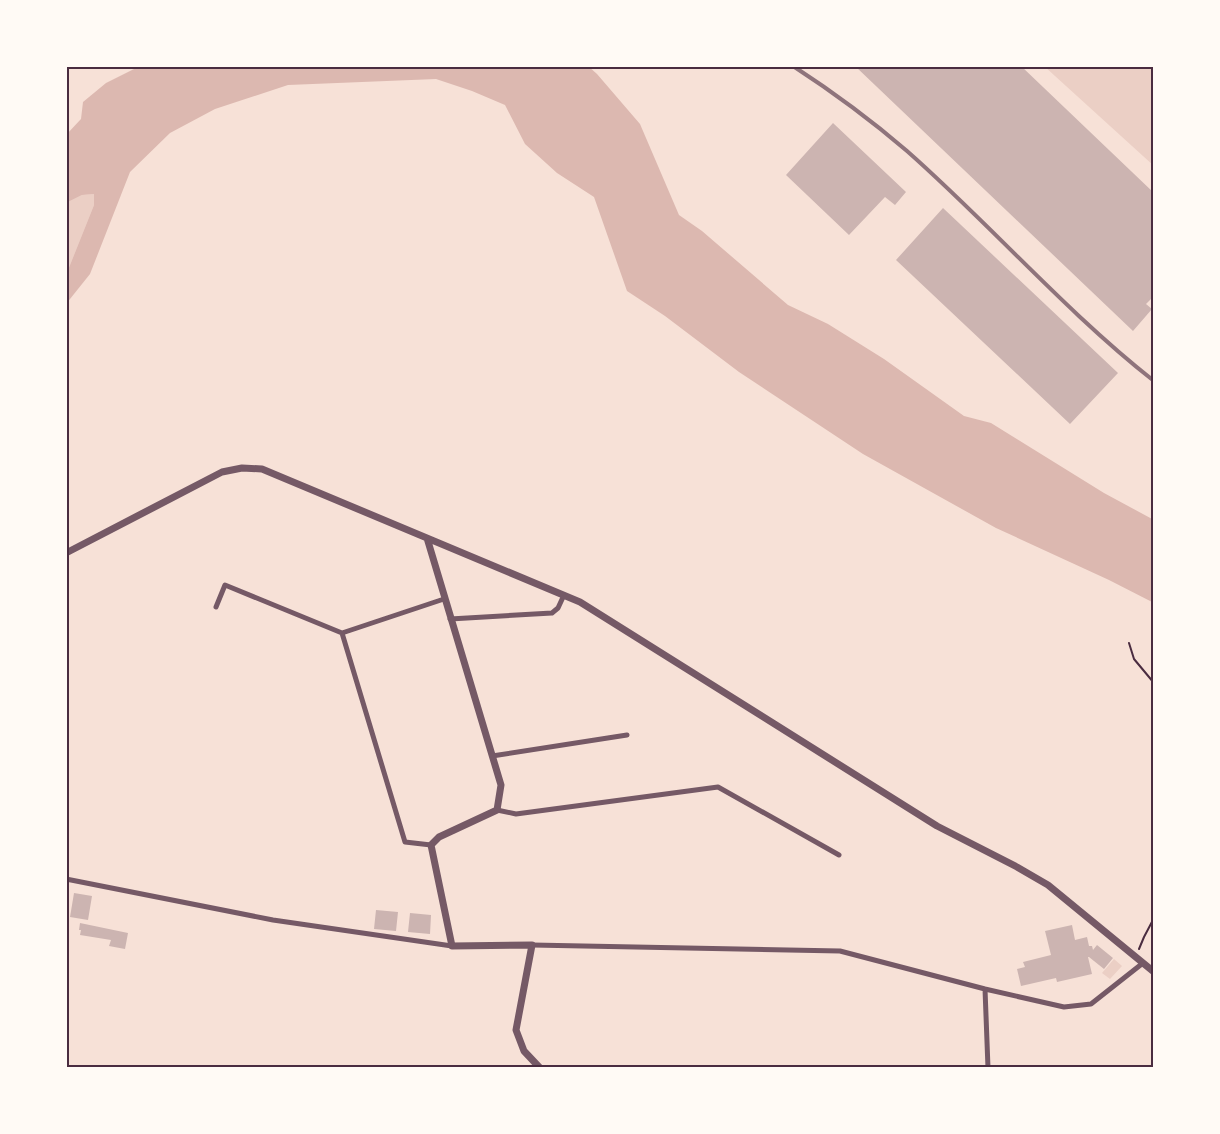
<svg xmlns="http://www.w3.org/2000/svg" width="1220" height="1134" font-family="'Public Sans',sans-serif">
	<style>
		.green { fill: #ebcfc5 }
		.water { fill: #dcb8b0 }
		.building { fill: #ccb4b1 }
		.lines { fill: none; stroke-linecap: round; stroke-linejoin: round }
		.path { stroke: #4a2c40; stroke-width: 2 }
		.minor { stroke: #755966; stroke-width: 5 }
		.tertiary { stroke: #755966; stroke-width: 7 }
		.rail { stroke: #8f747c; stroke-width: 4 }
		.neatline { fill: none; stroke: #4a2c40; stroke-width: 2 }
	</style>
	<rect width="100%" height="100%" fill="#f7e1d7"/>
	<path class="green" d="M1044,66H1154V166Z
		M94,194V205L66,275V203L82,195Z
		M1114,959L1122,966L1110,979L1102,973Z"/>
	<path class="water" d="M140,66H588L597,74L640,124L679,215L702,231L788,305L828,324L884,359L964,416L991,423L1104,493L1154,520V603L1109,580L996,528L863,454L739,372L665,316L627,291L594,197L557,173L525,144L505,105L472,91L436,79L288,85L215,109L170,133L130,172L90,274L66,304V275L94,205V194L82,195L66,203V135L81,119L83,102L106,83Z"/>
	<path class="building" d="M855,66H1021L1154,193V296L1146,304L1152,309L1133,331Z
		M833,123L906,192L895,205L885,197L849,235L786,175Z
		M943,208L1118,373L1070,424L896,260Z
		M74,893L92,896L88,920L70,917Z
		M376,910L398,912L396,931L374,929Z
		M410,913L431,915L430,934L408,932Z
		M80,923L128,933L125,949L109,946L111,940L80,935L81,930H79Z
		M1072,925L1075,940L1087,937L1089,946H1092L1093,950L1097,945L1113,958L1104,969L1089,957H1088L1092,974L1057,982L1056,978L1021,986L1017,969L1025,967L1023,962L1051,955L1045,931Z"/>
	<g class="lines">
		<path class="path" d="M1129,643L1134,659L1154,683
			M1139,949L1144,937L1154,918"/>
		<path class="minor" d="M216,607L225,585L342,633L444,599
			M450,619L552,613L558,608L564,595
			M342,633L405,842L431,845
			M492,756L627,735
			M497,810L516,814L718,787L839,855
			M66,879L273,920L452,946
			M532,945L840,951L985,989L1064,1007L1091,1004L1143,963
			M985,989L988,1068"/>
		<path class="tertiary" d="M427,538L501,785L497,810L439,837L431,845L452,946L532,945L516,1030L524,1051L540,1068
			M66,553L222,472L242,468L262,469L580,602L937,826L1017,867L1048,885L1154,972"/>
		<path class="rail" d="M793,66C833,92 871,120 907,151C991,225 1065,311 1154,381"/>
	</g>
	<rect width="1220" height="1134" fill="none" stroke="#fffaf5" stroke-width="135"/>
	<rect x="68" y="68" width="1084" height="998" class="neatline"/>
</svg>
